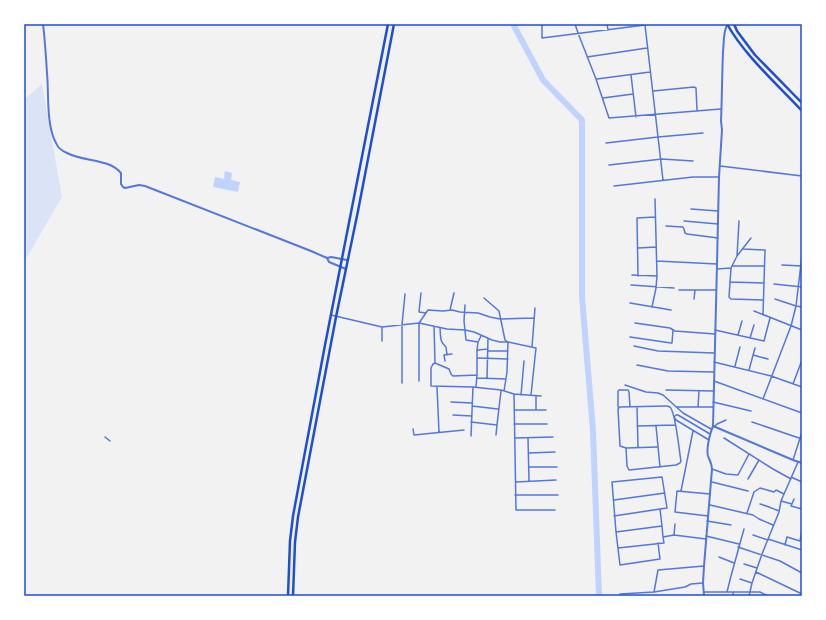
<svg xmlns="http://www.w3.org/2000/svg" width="826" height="620" font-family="Rubik,sans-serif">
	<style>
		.green { fill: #dbe4f7 }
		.water { fill: #bfd3fe }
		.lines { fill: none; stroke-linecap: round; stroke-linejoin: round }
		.river { stroke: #bfd3fe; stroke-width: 6 }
		.minor { stroke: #5277de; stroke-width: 1.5 }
		.tertiary { stroke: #5277de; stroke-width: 2 }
		.primary { stroke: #1d4ed8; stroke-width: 2.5 }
		.trunk { stroke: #1d4ed8; stroke-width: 2.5 }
		.neatline { fill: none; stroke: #1d4ed8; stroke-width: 1.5 }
	</style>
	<rect width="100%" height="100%" fill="#f2f2f2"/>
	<path class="green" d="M42,84L62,197L24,262V100Z"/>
	<path class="water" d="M225,171L232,173L231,180L240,182L238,192L213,187L215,177L224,179Z"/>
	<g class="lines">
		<path class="river" d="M513,24L543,80L582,120V297L593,431L599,596"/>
		<path class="minor" d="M542,24V38L645,25L663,180
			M575,24L578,33L596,79L609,118L721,109
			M607,24L608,30
			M587,57L647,48
			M631,75L636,117
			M597,79L650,72
			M653,91L694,87L696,88L697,110
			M603,98L633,94
			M606,143L658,137L703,133
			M609,165L662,159L693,161
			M720,166L802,176
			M614,186L693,177H719
			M691,209L718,211
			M684,221L718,224
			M666,226L683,227L684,229L685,233L687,234L718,238
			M751,238L737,256L731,268L729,297L731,299L763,300
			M638,248L656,247
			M743,249L765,250L763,315
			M737,256L739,221
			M657,261L717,264
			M782,265L802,266
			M732,266H764
			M717,269L731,268
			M632,275L657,276
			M638,276L637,218L655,217
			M730,282L764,283
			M774,284L802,287
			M631,285L674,288
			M679,290H716
			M421,293L419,312L426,313
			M484,298L499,311L505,340L508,342L507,372L504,391
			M694,299L695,290
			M775,299L796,306L802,307
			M630,303L671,310
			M465,305L464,321L466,340L478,342
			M652,307L656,288L657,276L655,199
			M450,310L454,293
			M754,311L802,330
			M331,315L382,327L419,323L447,329L465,330L474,332L492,340L500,342H508L536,348L531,395
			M635,323L670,328L675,331L715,334
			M434,326L435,363L449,369L451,374L453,376L477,375
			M440,328C441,336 439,341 446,347L447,355
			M715,330L764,341L770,318
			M738,335L742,321
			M630,337L671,343H672L673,330
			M750,338L754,325
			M382,341V327
			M634,346L658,351L714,353
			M532,347L535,308
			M478,350L488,349
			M488,351H508
			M753,355L768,359
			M478,358L508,359
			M445,361L444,355L452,354
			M714,362L771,376L802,387
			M435,363L433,364L431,368V386L473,387L501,390L514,394L541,396
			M637,365L668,371L714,372
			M735,366L740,347
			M749,370L755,348
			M477,378L506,379
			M487,378L488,338
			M419,381V323L428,310L443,311L452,310L460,312L478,313L490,317L500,319L534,318
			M714,381L802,413
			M402,383V325L405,294
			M793,384L802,360
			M625,385L646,392L658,393L663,395L683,413L711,429
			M437,387L439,432
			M476,387L477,375V350L478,342L481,336
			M666,390L714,391
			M514,394L516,510H555
			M521,395L524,361
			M536,396V410
			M763,399L791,326L796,306L802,255
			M451,402L472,403
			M713,402L751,411
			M472,406L498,409
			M618,407V391L619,390H628L629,392L630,407
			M637,407L638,447
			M677,407H713
			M698,407L699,391
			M514,410H546
			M453,415L472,416
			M471,422L497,425L501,391
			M752,422L802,439
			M514,424H547
			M637,426L675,425
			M656,426L660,467
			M714,427L717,424L726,420
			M413,429L414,435L464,430
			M496,435L497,425
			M471,436L473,387
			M105,437L110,441
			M515,438L553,437
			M528,438L529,481
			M724,438L773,469L791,479
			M709,440L676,420L674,417L676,415H678L710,434
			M626,448L627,466L629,470L676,465L680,463L681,461C679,451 676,413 670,407C669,407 668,406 667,406L620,407L618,409L620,446L626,448L657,447
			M529,453L555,452
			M793,460L802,432
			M529,467H557
			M712,469L726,474L738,475L749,454
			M791,477L802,482
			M748,479L759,460
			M516,482L556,480
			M712,482L748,491
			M681,491L693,431
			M515,495H558
			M794,499L791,506L802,509
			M614,500L665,493
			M781,501L792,504
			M760,504C767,506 772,508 779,511
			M710,505L753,515L759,519L773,525
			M747,513L754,492L760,488L774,492L776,490L784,494
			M614,516L660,509
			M708,516L675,512L677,491L710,494
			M707,521L731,525
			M616,532L662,526L663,537
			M674,535L675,524
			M753,535L768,540
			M706,536L739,544
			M768,539L802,550
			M658,543L660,559L620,565L616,532L612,482L662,477L667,508L660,509L662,526
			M785,545L787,537L800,541L802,530
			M738,547L780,561L802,573
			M618,548L664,543L663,537L674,535L706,539
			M719,557L734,563
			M744,564L757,568
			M756,572L802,594
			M740,579L752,583
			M654,592L658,570L704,566
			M704,592H760L768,596
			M727,592L731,576L744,529
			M620,594L654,592L685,587L691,584L703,583
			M733,596V592
			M749,596L752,583L762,554L779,512L781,501L798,462"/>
		<path class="tertiary" d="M43,24C45,40 46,57 47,73C49,94 46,125 56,143C58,148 62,151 67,153C84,162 108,158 121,173V184L123,187L125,188L139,185L145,186L311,251L327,258L329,262L346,269
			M327,258L331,257L347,260
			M713,426L793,460L802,463
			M704,596L703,583L704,566L712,469C712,464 710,461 708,456C706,449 710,433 713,426L717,264L719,177L722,130L721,121C722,98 722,75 723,52C724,43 723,33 727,25"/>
		<path class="primary" d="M288,596L290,541L293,516L325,345L388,24
			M293,596L295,542L298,517L336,317L358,211L394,24"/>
		<path class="trunk" d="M727,24C745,56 777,84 802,111
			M734,24L737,31L755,55L802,103"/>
	</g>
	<rect width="826" height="620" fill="none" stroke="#ffffff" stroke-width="50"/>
	<rect x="25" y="25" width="776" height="570" class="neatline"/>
</svg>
